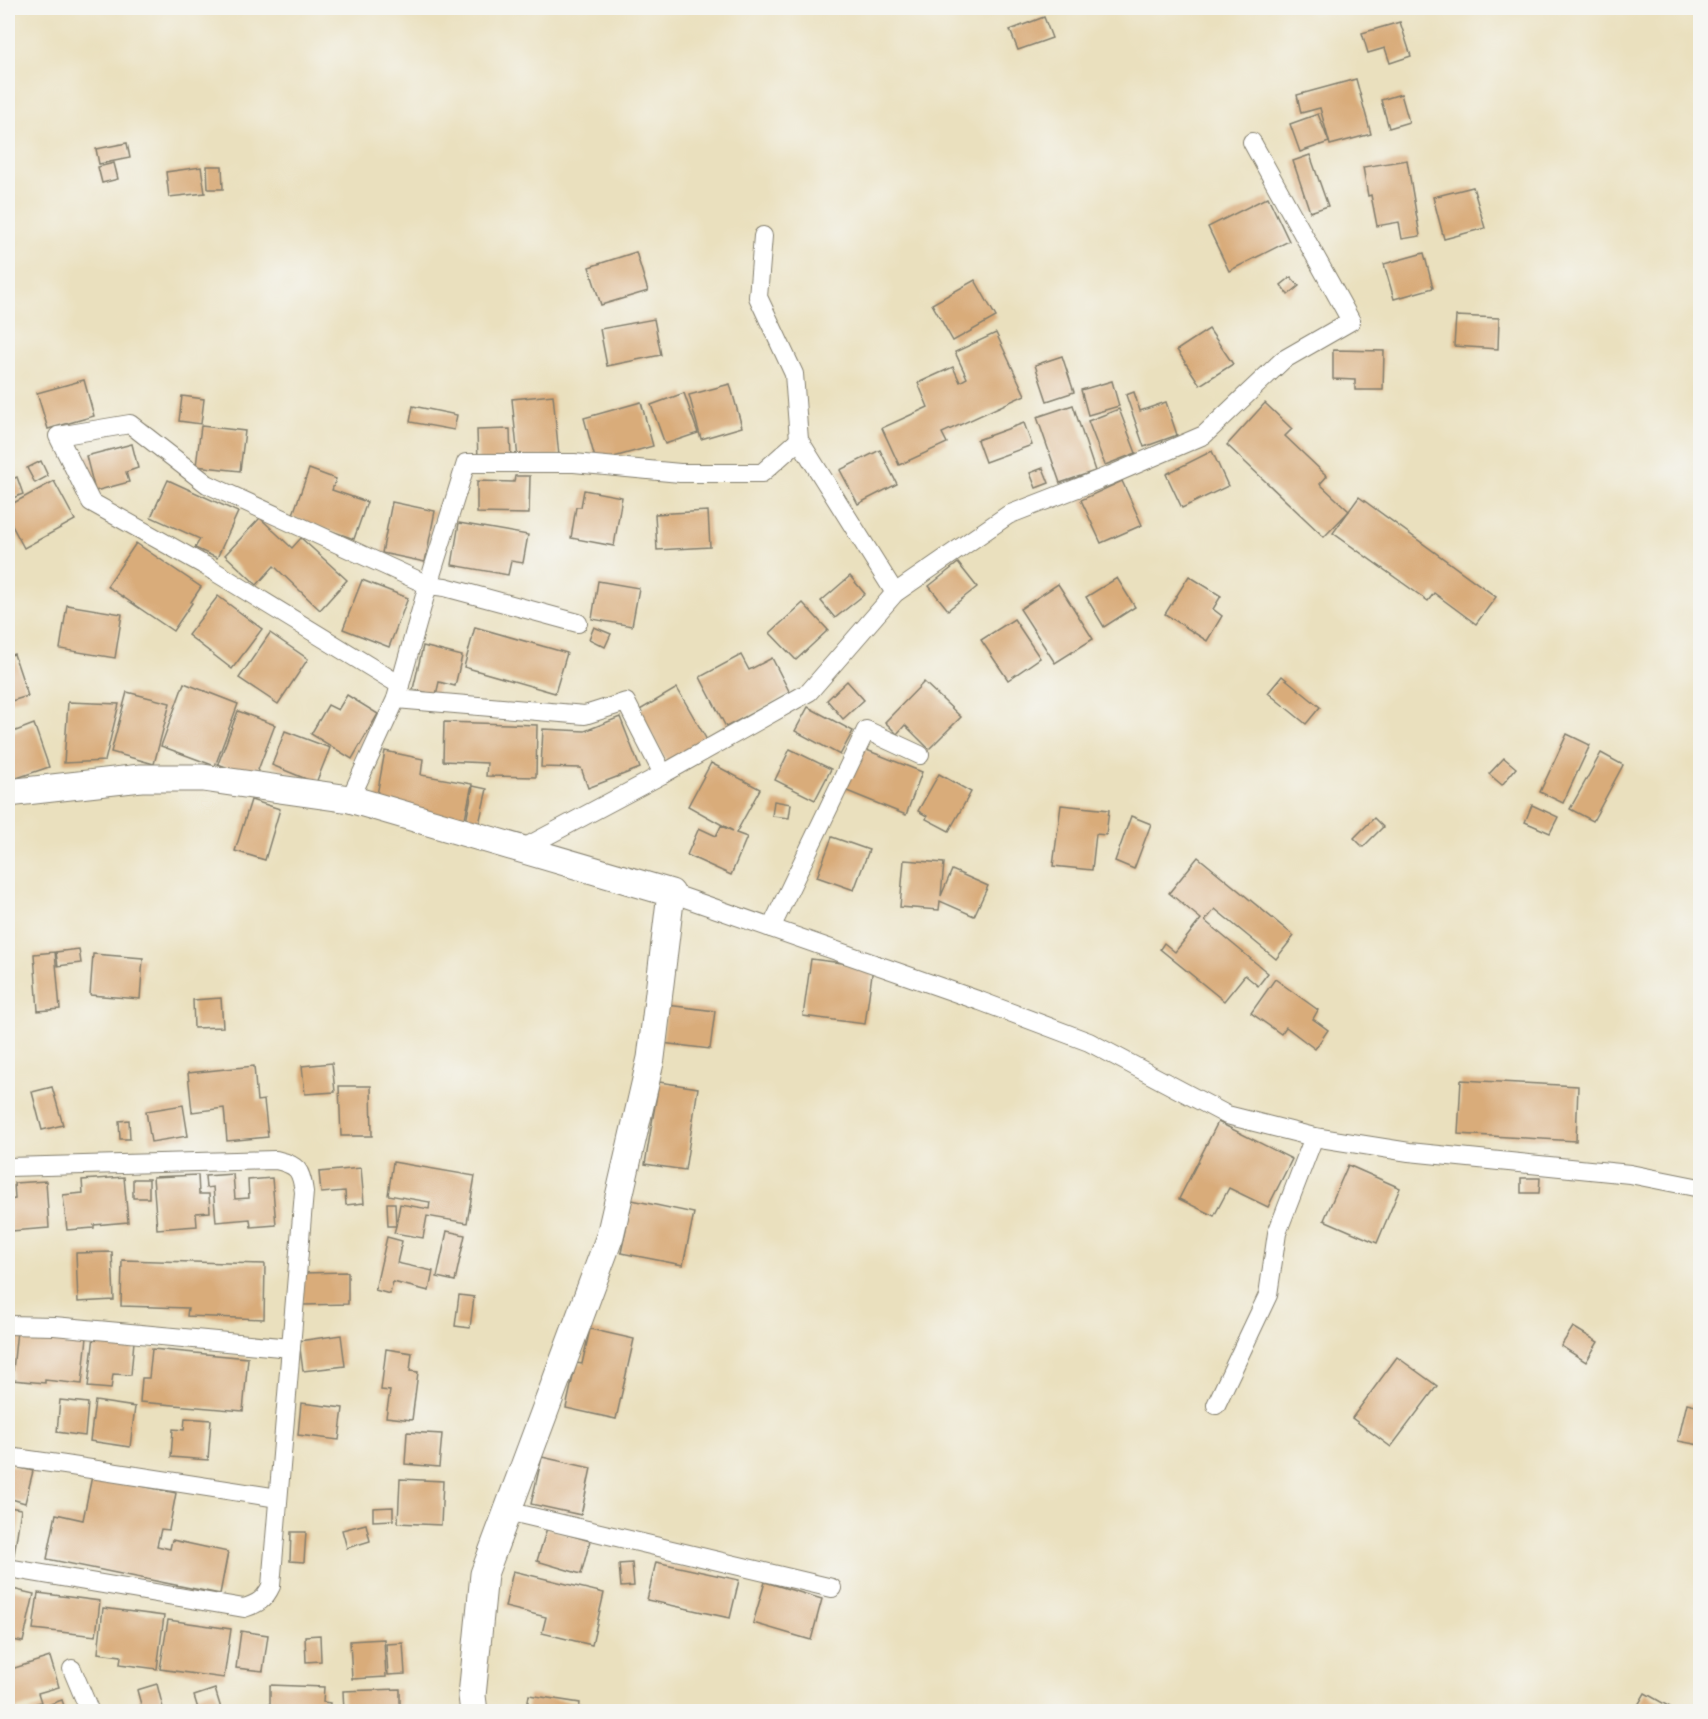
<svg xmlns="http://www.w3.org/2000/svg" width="1708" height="1719" font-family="'Gentium Book Plus',serif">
<rect width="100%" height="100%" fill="#f6f6f2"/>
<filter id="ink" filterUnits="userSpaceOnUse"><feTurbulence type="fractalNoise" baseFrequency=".0167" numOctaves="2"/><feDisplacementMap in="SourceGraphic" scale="12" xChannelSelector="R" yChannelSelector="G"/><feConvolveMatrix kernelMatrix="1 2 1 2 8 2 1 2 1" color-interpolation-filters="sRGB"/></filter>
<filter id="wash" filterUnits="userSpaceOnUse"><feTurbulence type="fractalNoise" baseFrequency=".008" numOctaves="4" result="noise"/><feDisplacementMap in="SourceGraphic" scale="24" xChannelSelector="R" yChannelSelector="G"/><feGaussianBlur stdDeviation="1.35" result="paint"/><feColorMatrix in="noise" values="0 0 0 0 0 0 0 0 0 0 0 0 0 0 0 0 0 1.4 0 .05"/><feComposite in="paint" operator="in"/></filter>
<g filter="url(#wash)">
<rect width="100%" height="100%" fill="#eae0be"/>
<g id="blocks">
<g fill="#d9ac7a">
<path d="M1044,17l8,21 -34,12 -8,-20z"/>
<path d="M1400,22l11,34 -21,7 -5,-15 -17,5 -6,-20z"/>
<path d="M1356,79l15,55 -41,11 -10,-37 -19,5 -4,-18z"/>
<path d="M1401,94l8,28 -20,6 -8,-28z"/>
<path d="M1318,114l11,28 -29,10 -10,-28z"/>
<path d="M127,143l3,15 -31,6 -3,-15z"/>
<path d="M1310,155l18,51 -18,6 -17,-51z"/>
<path d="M1407,160l13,76 -18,3 -3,-17 -22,4 -6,-31 -3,1 -5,-29z"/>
<path d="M114,163l4,16 -16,4 -4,-16z"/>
<path d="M207,166h15l1,23h-15z"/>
<path d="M201,167l4,26 -36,4 -3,-25z"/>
<path d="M1473,187l12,41 -41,11 -11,-42z"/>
<path d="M1268,197l21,44 -60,30 -21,-44z"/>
<path d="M636,252l12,39 -47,14 -12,-38z"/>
<path d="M1424,253l9,35 -39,11 -10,-35z"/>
<path d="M1291,277l8,9 -11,9 -7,-10z"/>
<path d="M975,280l21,37 -43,24 -21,-37z"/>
<path d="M1456,316l43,2 -1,31 -44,-3z"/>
<path d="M654,319l7,36 -54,11 -7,-37z"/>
<path d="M1209,329l24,35 -33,21 -23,-35z"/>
<path d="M996,333l29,62 -83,38 5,10 -48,22 -17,-37 46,-21 -10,-24 35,-16 7,15 7,-4 -12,-26z"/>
<path d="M1333,350l51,1 -1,39h-28v-10l-22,-1z"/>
<path d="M1062,356l12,36 -27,9 -12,-36z"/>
<path d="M84,380l10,36 -46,13 -11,-36z"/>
<path d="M1112,381l7,25 -31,9 -7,-25z"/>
<path d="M730,384l12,43 -41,12 -12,-44z"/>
<path d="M1134,392l6,19 26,-9 11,33 -33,12 -18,-52z"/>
<path d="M684,393l14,40 -33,11 -14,-39z"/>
<path d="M553,395l6,61 -41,3 -6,-60z"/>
<path d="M182,396l22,3 -3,25 -22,-3z"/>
<path d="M641,402l12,44 -57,16 -12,-44z"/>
<path d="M1265,403l27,26 -7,7 42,40 -7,8 29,27 -25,26 -97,-92z"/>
<path d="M1073,405l22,66 -35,12 -23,-66z"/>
<path d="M413,406l44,9 -3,15 -44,-8z"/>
<path d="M1119,409l17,44 -31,12 -17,-44z"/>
<path d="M1024,423l8,22 -47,17 -8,-22z"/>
<path d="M201,426l44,5 -5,40 -44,-5z"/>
<path d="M510,429l1,32h-33l-1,-31z"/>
<path d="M132,444l6,24 -12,4 3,10 -34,9 -9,-35z"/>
<path d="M880,450l17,34 -39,20 -18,-34z"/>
<path d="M1212,451l16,35 -46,22 -16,-34z"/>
<path d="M41,461l7,15 -13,7 -8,-15z"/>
<path d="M1043,468l6,15 -13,5 -6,-15z"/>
<path d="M309,469l27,10 -4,11 35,12 -13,37 -62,-22z"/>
<path d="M515,476h15l-1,38 -52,-1v-32l37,1z"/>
<path d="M17,477l6,17 -15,6v-19z"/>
<path d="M168,480l70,32 -21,46 -22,-10 5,-9 -49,-22z"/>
<path d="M54,481l21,39 -51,28 -16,-30v-12z"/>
<path d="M1122,481l20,44 -41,18 -20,-43z"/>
<path d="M584,490l38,7 -8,49 -43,-8 5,-31h5z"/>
<path d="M1359,497l137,100 -20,27 -42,-31 -6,8 -95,-68z"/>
<path d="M392,502l43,9 -10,51 -43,-9z"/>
<path d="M708,511l2,36 -53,3 -2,-36z"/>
<path d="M260,518l32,30 9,-10 46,42 -27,30 -46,-44 -17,19 -32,-30z"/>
<path d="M459,523l69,12 -5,28 -12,-2 -3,14 -56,-10z"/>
<path d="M136,543l65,44 -10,15 1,1 -19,28 -66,-45z"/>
<path d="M958,563l19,24 -29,23 -19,-24z"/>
<path d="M850,576l15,18 -30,24 -14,-17z"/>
<path d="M1189,576l32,20 -8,13 9,7 -15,25 -42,-27z"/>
<path d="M1117,578l18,29 -31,20 -18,-30z"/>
<path d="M362,580l46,18 -19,49 -46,-18z"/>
<path d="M598,581l41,7 -7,38 -40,-7z"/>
<path d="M1058,584l35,55 -38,24 -35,-54z"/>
<path d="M218,596l44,33 -30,40 -44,-34z"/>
<path d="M803,603l25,27 -32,30 -26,-27z"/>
<path d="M67,605l55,9 -7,44 -55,-9z"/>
<path d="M1014,619l26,39 -32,22 -27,-40z"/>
<path d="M475,627l92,26 -12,40 -91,-26z"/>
<path d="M594,627l17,7 -6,13 -16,-8z"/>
<path d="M270,633l38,26 -30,45 -39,-26z"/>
<path d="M423,646l39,10 -7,30 -16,-4 -3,13 -23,-6z"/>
<path d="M14,654l14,42 -20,6v-46z"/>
<path d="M741,655l8,15 23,-12 18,35 -64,34 -26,-50z"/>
<path d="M1282,676l38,31 -14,17 -38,-31z"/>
<path d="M847,681l17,19 -21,19 -16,-19z"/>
<path d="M924,682l37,35 -32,32 -24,-24 -8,9 -12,-12z"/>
<path d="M184,683l54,21 -23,62 -54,-20z"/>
<path d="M677,688l31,54 -39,23 -31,-54z"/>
<path d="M127,692l43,11 -16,61 -43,-12z"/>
<path d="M347,695l31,19 -26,45 -41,-25 17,-29 10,5z"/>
<path d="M68,702l51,2 -14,57 -41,2z"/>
<path d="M808,707l45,24 -13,24 -45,-24z"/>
<path d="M238,711l37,14 -20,53 -37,-14z"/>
<path d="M620,717l20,51 -52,20 -7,-20 -40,-1 2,-38 42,2z"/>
<path d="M444,722l93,3 -1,52 -50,-1 1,-13 -44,-2z"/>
<path d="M34,724l15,43 -41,14v-47z"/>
<path d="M285,731l45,17 -14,35 -44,-18z"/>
<path d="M1567,734l23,11 -27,58 -23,-11z"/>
<path d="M859,747l63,25 -16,43 -64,-26z"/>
<path d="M790,749l41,20 -16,31 -40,-20z"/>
<path d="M385,751l38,8 -2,16 51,9 -8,39 -89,-17z"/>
<path d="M1601,753l22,12 -30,56 -23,-12z"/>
<path d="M1504,758l12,10 -14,17 -13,-11z"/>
<path d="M711,763l49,26 -24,44 11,4 -16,38 -44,-20 12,-27 17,8 5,-10 12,5 -45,-25z"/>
<path d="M939,774l32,18 -22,39 -23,-12 1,-3 -9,-5z"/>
<path d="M473,786l14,3 -8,35 -13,-2z"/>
<path d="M251,800l29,9 -15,51 -30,-9z"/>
<path d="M774,801l17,3 -2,14 -17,-2z"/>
<path d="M1061,805l48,5 -3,25 -10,-1 -4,36 -39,-4z"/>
<path d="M1532,805l26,12 -8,16 -25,-11z"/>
<path d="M1131,816l20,8 -17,45 -19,-8z"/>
<path d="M1374,818l9,9 -20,20 -9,-9z"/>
<path d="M832,837l37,13 -15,40 -37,-13z"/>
<path d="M1198,857l96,79 -18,23 -61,-50 -10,12 63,52 -10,13 -13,-11 -21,26 -64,-52 4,-6 11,9 26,-33 -32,-26z"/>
<path d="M904,860l40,3 -3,33 11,-26 36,16 -14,30 -34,-15 -1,9 -39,-3z"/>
<path d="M79,949l2,14 -23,3 -2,-14z"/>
<path d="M55,952l5,57 -22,2 -4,-57z"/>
<path d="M93,954l50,4 -3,41 -50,-4z"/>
<path d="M811,959l62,8 -8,57 -62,-8z"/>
<path d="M1275,979l43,31 -5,9 15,11 -13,19 -29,-22 -5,7 -30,-21z"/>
<path d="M221,998l2,29 -29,1 -1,-28z"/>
<path d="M667,1005l48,6 -5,38 -48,-6z"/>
<path d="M332,1063l3,29 -30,2 -3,-28z"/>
<path d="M254,1066l3,35 7,-1 4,37 -41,4 -3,-33 -32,4 -4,-39z"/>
<path d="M1461,1080l117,6 -2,55 -118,-7z"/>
<path d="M659,1082l39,6 -13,82 -40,-6z"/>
<path d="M339,1086h32l1,50h-31z"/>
<path d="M52,1087l11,38 -21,5 -10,-38z"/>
<path d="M183,1105l5,31 -37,6 -5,-31z"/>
<path d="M129,1120l1,19h-10l-1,-18z"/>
<path d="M1218,1122l74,37 -24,48 -39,-19 -15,28 -35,-17z"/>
<path d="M393,1162l82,14 -8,47 -40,-7 -4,22 -29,-5 2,-7h-8l-1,-23h8l1,23 4,-22 29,5 1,-7 -42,-7z"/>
<path d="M1348,1165l52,23 -23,55 -53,-23z"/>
<path d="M361,1168l3,35 -18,2 -1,-14 -24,2 -2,-21z"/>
<path d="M233,1174l2,25 14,-1 -1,-18 24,-2 4,47 -25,2 -1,-8 -34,3 -3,-35 -7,1 -1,-12z"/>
<path d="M198,1175l1,19h10l1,18 -14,1 1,13 -40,3 -4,-52z"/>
<path d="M124,1177l4,45 -34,3v3l-27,2 -4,-35 20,-2 -1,-13z"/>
<path d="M1521,1178h19l-1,15h-18z"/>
<rect x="133" y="1179" width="16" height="19"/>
<path d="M46,1181l3,47 -38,3 -2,-31 6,-1 -1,-16z"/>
<path d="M632,1200l62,13 -11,52 -62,-12z"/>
<path d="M447,1231l18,4 -10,46 -18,-4z"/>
<path d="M387,1237l15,4 -5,22 36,8 -4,20 -36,-9 -3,12 -15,-4z"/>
<path d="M112,1252l2,48 -36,2 -2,-49z"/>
<path d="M122,1260l143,4 -1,55 -77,-3 1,-8 -67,-2z"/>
<path d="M348,1272v32l-45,1v-32z"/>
<path d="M459,1295l15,2 -4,31 -15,-2z"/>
<path d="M1573,1327l25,15 -12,20 -25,-16z"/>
<path d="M590,1329l44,10 -18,80 -50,-11 10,-45 6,1z"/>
<path d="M17,1330l70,7 -5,47 -37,-4v3l-33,-3z"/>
<path d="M341,1335l4,31 -42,5 -4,-30z"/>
<path d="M94,1336l40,5 -3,34 -18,-1 -2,15 -23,-2z"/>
<path d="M152,1349l96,9 -5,53 -103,-9 2,-24h7z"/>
<path d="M386,1349l26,4 -2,18 8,1 -6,48 -26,-3 4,-26 -9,-1z"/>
<path d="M1397,1357l40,29 -46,61 -39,-29z"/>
<path d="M60,1400l28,3 -3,33 -28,-4z"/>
<path d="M95,1401l40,6 -5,40 -40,-6z"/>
<path d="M301,1403l42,5 -4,32 -41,-5z"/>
<path d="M1687,1403l13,3v39l-22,-4z"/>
<path d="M185,1418l26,2 -3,40 -37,-3 2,-28 11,1z"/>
<path d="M407,1432l35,2 -3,33 -34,-3z"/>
<path d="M542,1457l49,11 -10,47 -50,-11z"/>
<path d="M8,1465l25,6 -8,32 -17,-5z"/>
<path d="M92,1476l84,17 -7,37 -8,-1 -4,17 13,3 2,-9 56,12 -8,42 -173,-35 9,-45 27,6z"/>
<path d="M400,1479l43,2 -2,44 -43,-2z"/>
<path d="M8,1507l13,2 -7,46 -6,-1z"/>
<path d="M393,1507v13l-20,1v-13z"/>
<path d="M366,1524l4,17 -23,7 -5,-18z"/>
<path d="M547,1528l43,13 -9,33 -44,-13z"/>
<path d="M291,1532h15l-2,30 -14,-1z"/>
<path d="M656,1562l83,18 -9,38 -83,-18z"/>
<path d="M632,1563l2,23 -13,1 -2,-23z"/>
<path d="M513,1571l91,22 -12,52 -50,-12 4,-16 -41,-10z"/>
<path d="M765,1582l57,17 -11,41 -58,-17z"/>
<path d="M8,1588l26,6 -11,48 -15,-3z"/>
<path d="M38,1593l62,8 -4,35 -63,-7z"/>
<path d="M103,1608l61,8 -7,53 -37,-5 1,-8 -23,-3z"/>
<path d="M168,1620l63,9 -7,49 -64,-9z"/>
<path d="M241,1631l27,4 -5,36 -27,-3z"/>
<path d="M320,1635l1,26 -15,1 -1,-26z"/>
<path d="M384,1639l2,38 -34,2 -2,-38z"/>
<path d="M403,1643l2,31 -17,1 -2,-31z"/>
<path d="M50,1657l9,30 -21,6 3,9 -32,9 -1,-41z"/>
<path d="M157,1684l7,28h-21l-6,-22z"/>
<path d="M270,1685l54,2 -1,15 7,1v9h-60z"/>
<path d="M215,1689l7,23h-23l-5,-16z"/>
<path d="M400,1689v23h-56l-1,-21z"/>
<path d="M1645,1693l25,14 -3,5h-33z"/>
<path d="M529,1695l51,8 -1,9h-53z"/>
<path d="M62,1700l4,12h-36v-1z"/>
</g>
</g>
</g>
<g filter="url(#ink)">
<use href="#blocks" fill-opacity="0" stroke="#837e6d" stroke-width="1.5"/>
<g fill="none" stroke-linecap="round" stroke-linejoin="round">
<g stroke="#837e6d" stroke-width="20">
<g id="street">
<path d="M763,236l-5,61 36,77 5,66 96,153"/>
<path d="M400,685l-196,-120 -113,-63 -33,-66 72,-12 77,60 221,101 17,2 133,36"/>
<path d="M396,699l189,16 41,-13 37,72"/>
<path d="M350,799l46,-100 32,-114 38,-122h108l106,10h82l37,-33"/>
<path d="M522,849l141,-75 146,-82 86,-99 113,-78 103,-40 93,-40 79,-75 68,-39 -99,-179"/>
<path d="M671,893l309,108 109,41 138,73 87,22 95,15 221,22 70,14"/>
<path d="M771,928l95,-198 54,25"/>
<path d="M8,1167l268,-7c22,5 25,10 28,32l-33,394c-6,13 -13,18 -27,22l-236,-40"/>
<path d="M8,1325l46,1 237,22"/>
<path d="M1216,1405l52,-110 9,-62 37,-96"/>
<path d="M8,1457l57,8 213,33"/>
<path d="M507,1511l325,77"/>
<path d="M72,1669l18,43"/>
</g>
</g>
<g stroke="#837e6d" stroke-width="29">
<path id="secondary" d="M8,793l133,-15h62l147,21 321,94 -20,165 -41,178 -126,338 -12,122 2,16"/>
</g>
<use href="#street" stroke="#fff" stroke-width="18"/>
<use href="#secondary" stroke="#fff" stroke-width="27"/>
</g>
</g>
<rect width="1708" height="1719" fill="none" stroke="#f6f6f2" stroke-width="30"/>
</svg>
